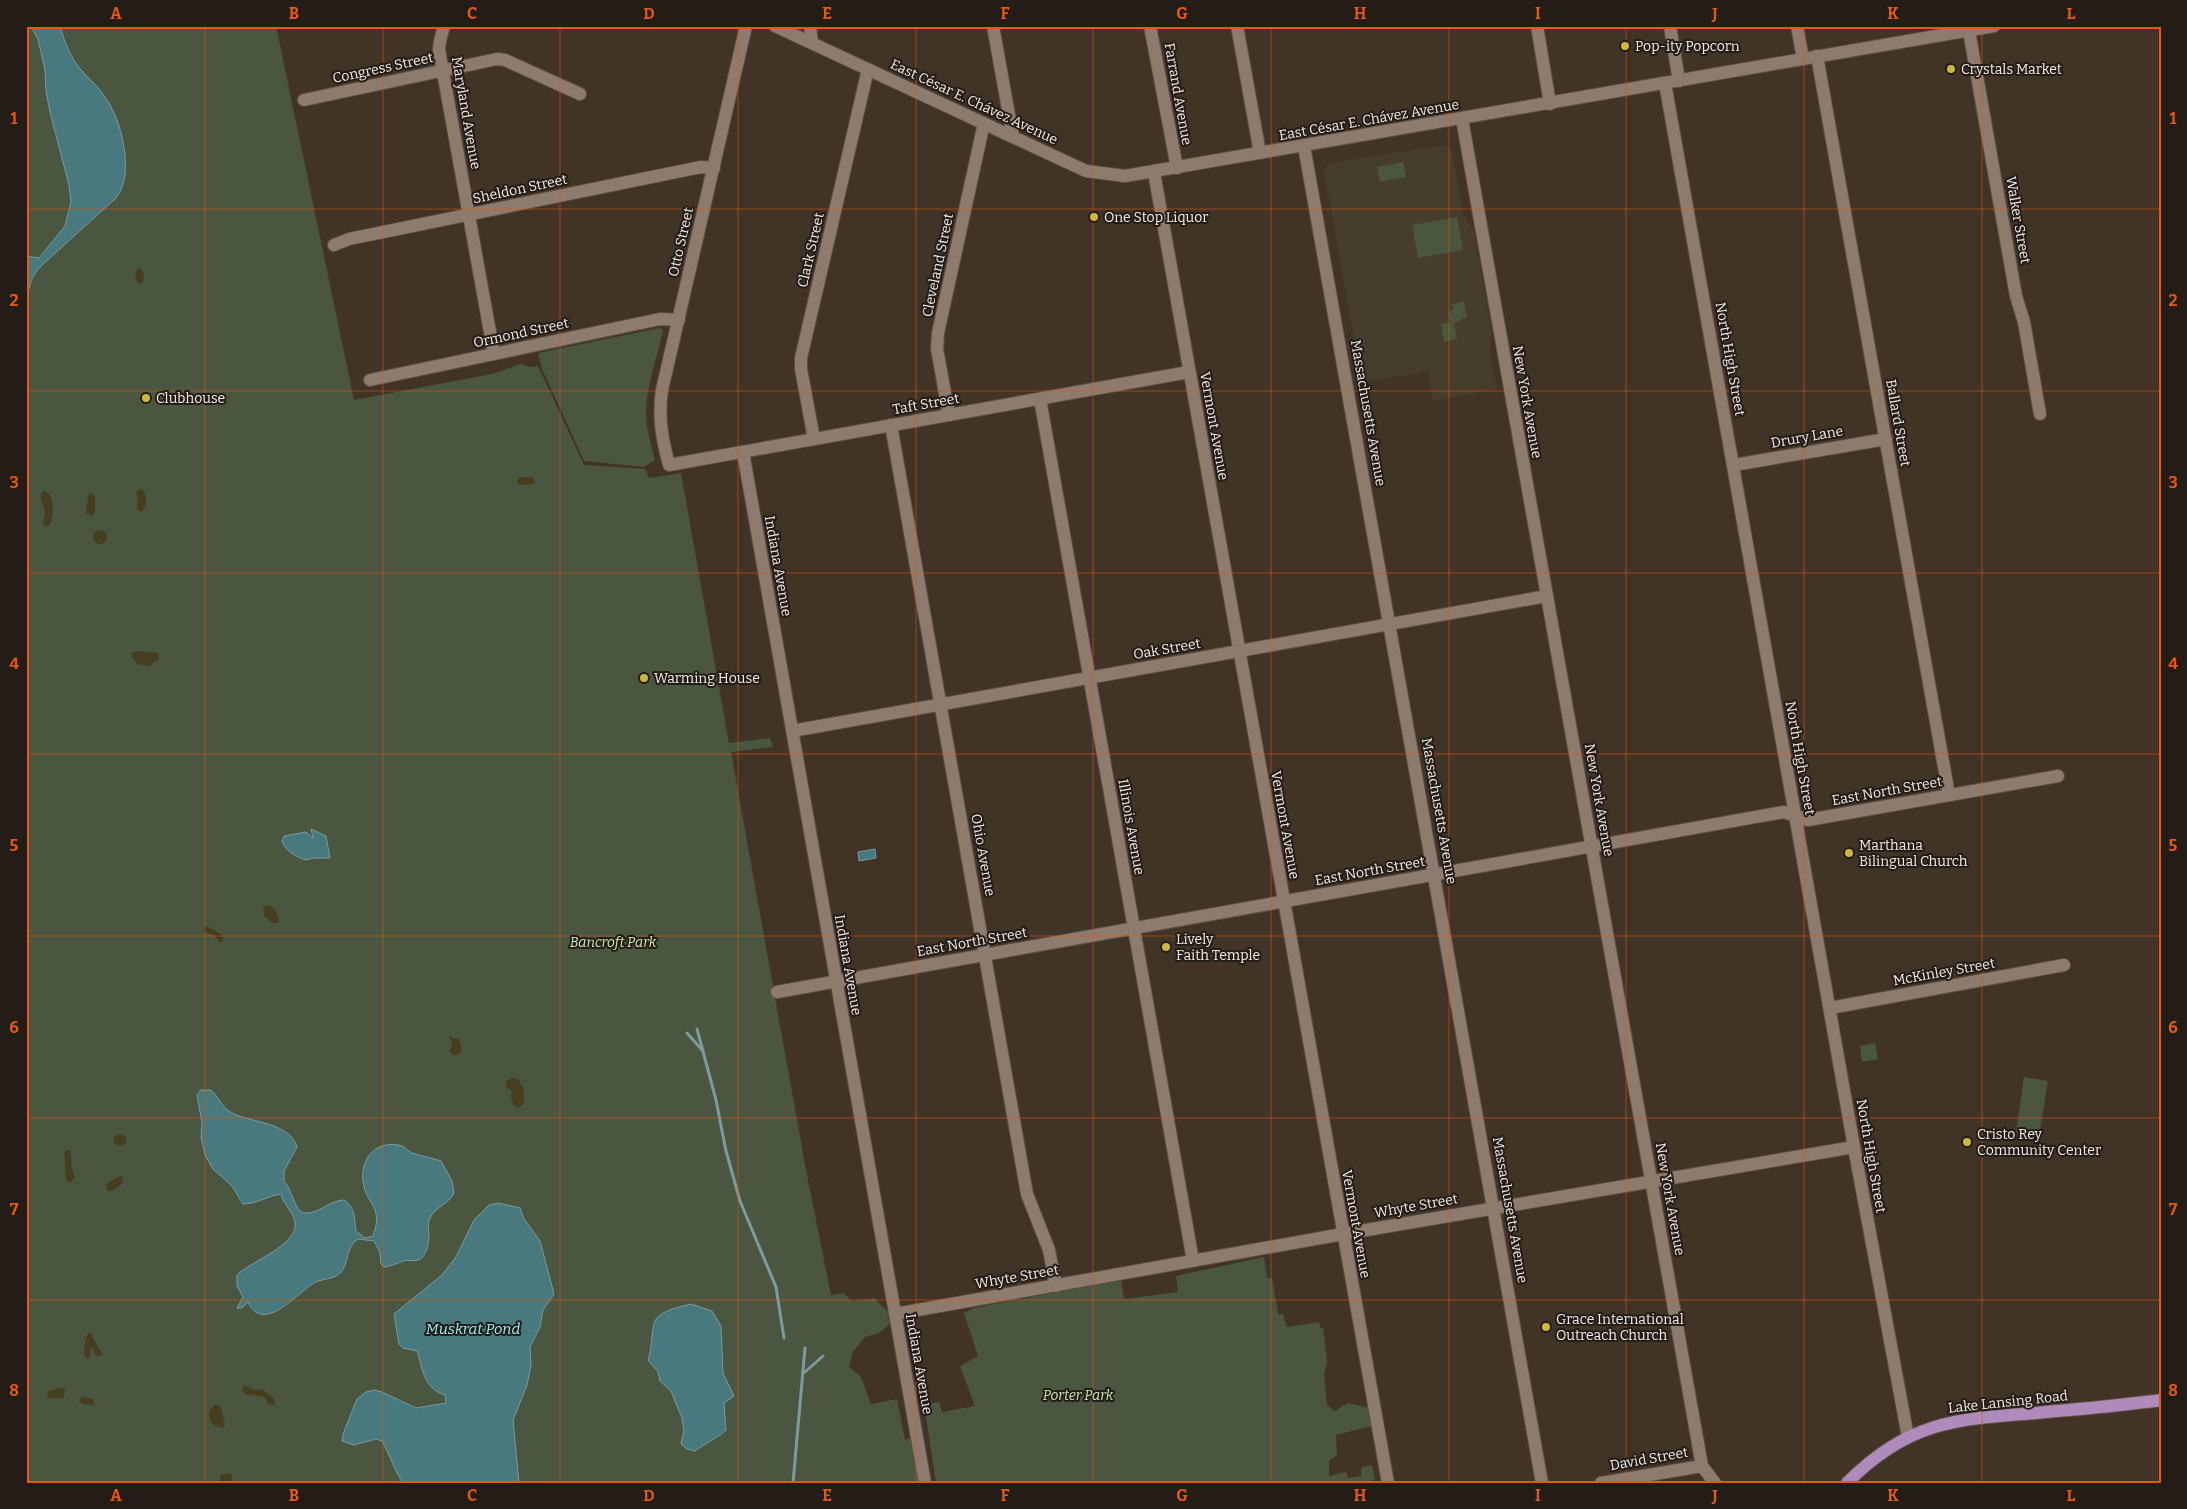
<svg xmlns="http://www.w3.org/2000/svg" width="2187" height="1509" font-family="Bitter,serif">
<rect width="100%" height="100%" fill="#423327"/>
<path fill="#473d2c" d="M1444,145l8,5 10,61 12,21 18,102 -2,17 7,38 -64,12 -5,-29 -66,10 -38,-212 6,-7z"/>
<g fill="#4a5640">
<path d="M26,26h250l78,374 138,-26 29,-10 8,3 9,-1 46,99 61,4 4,9 32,-5 48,270 41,-5 3,9 -42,5 75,418 25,125 12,-2 9,8 22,-3 13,13 3,13 -11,9 -14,4 -12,15 -4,15 12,10 10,27 26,-5 8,41 6,-2 9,45h-894z"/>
<path d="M1403,162l3,15 -26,5 -3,-15z"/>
<path d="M1457,217l6,33 -45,8 -6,-33z"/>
<path d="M1464,301l3,16 -13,6 3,16 -13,3 -3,-18 9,-2 -2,-10 5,-3 -1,-5z"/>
<path d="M660,328l3,3c-6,26 -16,53 -17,80 0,17 5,33 9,49l-11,7 -60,-6 -42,-92 -4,-16z"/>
<path d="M1875,1043l3,16 -16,3 -2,-16z"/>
<path d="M2024,1077l24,4 -9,55 -23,-4z"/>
<path d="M1264,1257l3,21h5l6,36h5l4,13 32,-5 1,6h3l3,23 1,12 -3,11 3,31 8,6 13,-8 21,5 3,18 -36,9 1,20 -8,6v15l17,-4 2,6 13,-2v-9l11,-2 3,15 -16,3h-423l-10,-66 -4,-11 17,-4 3,10 33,-6 -15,-40 18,-10 -14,-43 10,-5 147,-28 3,19 54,-7 -2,-16z"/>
</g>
<g fill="#463e1e">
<path d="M141,268l3,6 -1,8 -4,2c-5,-4 -4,-10 -2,-15z"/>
<path d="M520,477h13l2,7 -16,1 -2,-4z"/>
<path d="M139,489l4,1c4,7 5,17 -2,22l-4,-3 1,-9 -2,-8z"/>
<path d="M43,491l6,2c5,9 6,27 -2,34l-4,-2 2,-13 -5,-16z"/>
<path d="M90,493l5,3v16l-3,4 -6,-3 2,-16z"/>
<circle cx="100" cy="537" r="7"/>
<path d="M140,651l18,2 1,6 -10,7 -12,-2 -6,-9 2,-3z"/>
<path d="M267,905l8,4 4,10 -1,4h-6l-8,-7 -1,-8z"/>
<path d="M207,926l15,9 1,7h-4l-5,-7 -9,-3 -2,-4z"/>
<path d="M450,1036l2,2h6l3,6v8l-3,3h-5l-3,-3 2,-9 -3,-6z"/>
<path d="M513,1078l5,1 5,9 1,15 -5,5 -6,-3 -2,-8 1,-5 -6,-6v-5z"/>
<circle cx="120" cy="1140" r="6"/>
<path d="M66,1150h4c3,8 -1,15 5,27l-4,5 -4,-1c-4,-8 0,-18 -3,-27z"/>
<path d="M120,1176l3,2v5l-11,8h-5l-1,-7z"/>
<path d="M90,1332l13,23 -7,1 -3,-7 -2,-1 -1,10 -3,1 -3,-5 2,-17z"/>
<path d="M244,1385l11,5 7,-1 12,10 1,6 -7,-1 -3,-7 -20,-3 -3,-5z"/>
<path d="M60,1388h4l1,3 -2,7h-15l-1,-4 2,-3z"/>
<path d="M83,1396l11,4v5l-12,-1 -3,-3z"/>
<path d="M214,1405l6,1 5,18 -2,4 -8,-2 -5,-6 -1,-8z"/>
<path d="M221,1474h10l2,9h-14z"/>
</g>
<g fill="#47797e" stroke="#7b9b9d">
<path d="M31,26h29c4,15 11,33 22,45 8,9 17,16 23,26 12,17 17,36 20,57 1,18 1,30 -9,44l-75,68c-20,22 -9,35 -15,61v-71l13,2 26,-32 6,-24 -2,-17 -19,-73 -4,-21 -1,-21 -7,-31z"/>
<path d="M311,829l15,7 4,22h-16l-8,2c-10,-3 -19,-8 -24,-18l2,-6 22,-4 7,6z"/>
<path d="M875,849l1,9 -17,3 -1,-9z"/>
<path d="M201,1090h10c8,7 11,18 21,23 19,10 58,9 65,34l-13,24v10c8,8 11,32 21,32 14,1 25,-13 39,-13 12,8 10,19 12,31l9,7 8,-2c2,-7 5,-14 3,-22 -1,-8 -7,-14 -10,-21 -10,-25 3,-53 33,-48 6,1 7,5 13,8 9,3 20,5 29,8l11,20 2,12c-5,11 -19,14 -24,25 -3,7 -1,12 -1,19 0,7 -3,21 -11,23 -5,2 -10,-1 -15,1 -7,3 -12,5 -19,6l-3,-3 -1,-12 -6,-11 -16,-2c-12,7 -9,24 -17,33 -7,8 -17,6 -25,10 -18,9 -52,54 -68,20l-6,6h-5l6,-11 -6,-11v-11c14,-14 62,-30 58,-53 -2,-11 -12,-18 -14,-28 -13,2 -25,10 -38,10l-11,-18 -19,-17 -8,-14 -4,-18 1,-14 -5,-28z"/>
<path d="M498,1203l22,5 4,11 16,22 14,53 -11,16 -3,17 -10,20 1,18 -4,20 -14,35 6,63h-116c-9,-13 -13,-28 -21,-42l-6,-2 -22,6 -12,-4 1,-7 14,-35 9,-7 9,-2 7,2 34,16 30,-5 -1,-8c-22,-7 -22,-26 -28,-44l-14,-3 -4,-4 -5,-30 48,-39 14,-18 18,-37 15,-15z"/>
<path d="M691,1304l21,7 9,15 2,47 11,23 -10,7 2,27c-5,6 -22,14 -31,21l-8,-2 -6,-5 3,-13 -2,-13 -11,-27 -11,-10 -2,-9 -10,-12c4,-12 3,-24 6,-36 2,-13 26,-17 37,-20z"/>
</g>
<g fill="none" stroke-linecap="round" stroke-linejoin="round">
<g stroke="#7b9b9d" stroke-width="3">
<path d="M697,1029l19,71 10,51 14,50 36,86 8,51"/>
<path d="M687,1033l16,18"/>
<path d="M805,1372l18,-16"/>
<path d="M793,1483l12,-135"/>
</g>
<g stroke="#5e5046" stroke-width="14">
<g id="minor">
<path d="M444,26l-4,15 -1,9 55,304"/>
<path d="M746,26l-84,364c-4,26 0,49 7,75l520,-93"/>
<path d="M775,26l311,145 39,5 869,-150"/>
<path d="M810,26l2,17"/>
<path d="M993,26l20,111"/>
<path d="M1150,26l27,142"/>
<path d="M1237,26l23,127"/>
<path d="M1537,26l13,78"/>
<path d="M1670,26l9,55"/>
<path d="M1797,26l6,33"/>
<path d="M1969,31l47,265 8,26 16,92"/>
<path d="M1817,56l132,739"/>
<path d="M1665,83l189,1064 54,290"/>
<path d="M304,100l193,-41 8,1 75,34"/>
<path d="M1462,119l240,1347 13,17"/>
<path d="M1304,146l238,1337"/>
<path d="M1154,172l234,1311"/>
<path d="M334,245l15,-6 352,-72 13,1"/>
<path d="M370,380l290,-61 19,1"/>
<path d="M1040,399l153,862"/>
<path d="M949,415l-12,-66 1,-16 46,-210"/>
<path d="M891,425l136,769 22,56 7,36"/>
<path d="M814,439l-13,-70v-11l67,-289"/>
<path d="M743,452l182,1031"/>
<path d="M1734,465l152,-26"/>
<path d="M792,731l755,-135"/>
<path d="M777,992l1007,-180 24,8 250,-44"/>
<path d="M1830,1008l234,-43"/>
<path d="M895,1314l448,-80 511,-87"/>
<path d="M1601,1483l101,-17"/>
</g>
</g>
<g stroke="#5e5046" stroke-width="14">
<path id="major" d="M1847,1483c60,-61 108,-64 189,-70 42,-4 83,-7 125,-13"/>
</g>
<use href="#minor" stroke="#8d7b6d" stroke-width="12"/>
<use href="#major" stroke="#ae8bba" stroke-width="12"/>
</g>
<path fill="none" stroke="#e8590c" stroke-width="1" stroke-opacity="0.55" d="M205,26v1457M383,26v1457M560,26v1457M738,26v1457M916,26v1457M1093,26v1457M1271,26v1457M1449,26v1457M1626,26v1457M1804,26v1457M1982,26v1457M26,209h2135M26,391h2135M26,573h2135M26,754h2135M26,936h2135M26,1118h2135M26,1300h2135"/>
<g fill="#cfb837" stroke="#231c17" stroke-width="2">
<circle cx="1625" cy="46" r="5"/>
<circle cx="1951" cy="69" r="5"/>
<circle cx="1094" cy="217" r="5"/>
<circle cx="146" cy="398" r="5"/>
<circle cx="644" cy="678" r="5"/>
<circle cx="1849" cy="853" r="5"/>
<circle cx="1166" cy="947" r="5"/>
<circle cx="1967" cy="1142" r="5"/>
<circle cx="1546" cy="1327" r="5"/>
</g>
<g text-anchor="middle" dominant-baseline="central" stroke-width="4" stroke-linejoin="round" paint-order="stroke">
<g font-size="14" fill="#f5ebe4" stroke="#231c17" text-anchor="start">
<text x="1635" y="46">Pop-ity Popcorn</text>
<text x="1961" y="69">Crystals Market</text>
<text x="1104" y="217">One Stop Liquor</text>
<text x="156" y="398">Clubhouse</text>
<text x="654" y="678">Warming House</text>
<text x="1859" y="845">Marthana<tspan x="1859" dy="16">Bilingual Church</tspan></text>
<text x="1176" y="939">Lively<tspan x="1176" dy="16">Faith Temple</tspan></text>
<text x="1977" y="1134">Cristo Rey<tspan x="1977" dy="16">Community Center</tspan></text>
<text x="1556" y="1319">Grace International<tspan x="1556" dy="16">Outreach Church</tspan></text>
</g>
<g font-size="14" fill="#f5ebe4" stroke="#231c17">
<text transform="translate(383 68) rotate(-12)">Congress Street</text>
<text transform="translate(1178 94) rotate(80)">Farrand Avenue</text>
<text transform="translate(974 102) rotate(25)">East César E. Chávez Avenue</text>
<text transform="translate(466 113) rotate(80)">Maryland Avenue</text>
<text transform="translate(1369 120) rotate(-10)">East César E. Chávez Avenue</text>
<text transform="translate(520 189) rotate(-12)">Sheldon Street</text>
<text transform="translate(2018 220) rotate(80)">Walker Street</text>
<text transform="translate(681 242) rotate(-77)">Otto Street</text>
<text transform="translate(811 250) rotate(-77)">Clark Street</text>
<text transform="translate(938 265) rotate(-78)">Cleveland Street</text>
<text transform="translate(521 333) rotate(-12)">Ormond Street</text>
<text transform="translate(1730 359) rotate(80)">North High Street</text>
<text transform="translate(1527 402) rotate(80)">New York Avenue</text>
<text transform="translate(926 404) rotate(-10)">Taft Street</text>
<text transform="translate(1368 413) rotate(80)">Massachusetts Avenue</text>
<text transform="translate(1898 423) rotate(80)">Ballard Street</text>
<text transform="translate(1214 426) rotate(80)">Vermont Avenue</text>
<text transform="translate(1807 437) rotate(-10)">Drury Lane</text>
<text transform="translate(778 566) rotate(80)">Indiana Avenue</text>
<text transform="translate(1167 649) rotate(-10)">Oak Street</text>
<text transform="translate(1800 758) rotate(80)">North High Street</text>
<text transform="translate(1887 791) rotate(-10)">East North Street</text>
<text transform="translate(1599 800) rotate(80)">New York Avenue</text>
<text transform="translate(1439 811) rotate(80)">Massachusetts Avenue</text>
<text transform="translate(1285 825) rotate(80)">Vermont Avenue</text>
<text transform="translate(1131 827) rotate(80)">Illinois Avenue</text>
<text transform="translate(983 855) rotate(80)">Ohio Avenue</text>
<text transform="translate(1370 871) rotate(-10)">East North Street</text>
<text transform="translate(972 942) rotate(-10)">East North Street</text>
<text transform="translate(848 965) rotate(80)">Indiana Avenue</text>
<text transform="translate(1944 972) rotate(-10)">McKinley Street</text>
<text transform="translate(1871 1156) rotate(80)">North High Street</text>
<text transform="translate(1670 1199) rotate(80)">New York Avenue</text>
<text transform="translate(1416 1206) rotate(-10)">Whyte Street</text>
<text transform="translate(1510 1210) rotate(80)">Massachusetts Avenue</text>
<text transform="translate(1356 1224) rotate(80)">Vermont Avenue</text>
<text transform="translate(1017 1277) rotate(-10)">Whyte Street</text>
<text transform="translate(919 1364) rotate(80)">Indiana Avenue</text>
<text transform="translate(2008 1402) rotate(-6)">Lake Lansing Road</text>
<text transform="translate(1649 1459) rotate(-10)">David Street</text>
</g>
<g font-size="14" font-style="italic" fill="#cceaaf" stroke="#231c17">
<text x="613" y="942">Bancroft Park</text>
<text x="1078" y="1395">Porter Park</text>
</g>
<g font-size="15" font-style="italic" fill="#98eff8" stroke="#231c17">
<text x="473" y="1329">Muskrat Pond</text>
</g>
</g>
<rect width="2187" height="1509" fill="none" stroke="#231c17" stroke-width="55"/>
<rect x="28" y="28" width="2132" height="1454" fill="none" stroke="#e8590c" stroke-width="2"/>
<g font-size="16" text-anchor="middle" font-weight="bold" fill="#e8590c">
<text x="116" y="19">A</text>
<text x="294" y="19">B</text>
<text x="472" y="19">C</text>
<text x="649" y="19">D</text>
<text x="827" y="19">E</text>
<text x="1005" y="19">F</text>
<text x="1182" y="19">G</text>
<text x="1360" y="19">H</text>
<text x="1538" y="19">I</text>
<text x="1715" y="19">J</text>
<text x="1893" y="19">K</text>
<text x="2071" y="19">L</text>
<text x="14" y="124">1</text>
<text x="2173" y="124">1</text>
<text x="14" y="306">2</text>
<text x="2173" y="306">2</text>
<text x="14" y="488">3</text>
<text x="2173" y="488">3</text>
<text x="14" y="669">4</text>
<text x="2173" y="669">4</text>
<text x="14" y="851">5</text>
<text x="2173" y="851">5</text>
<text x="14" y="1033">6</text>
<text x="2173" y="1033">6</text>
<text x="14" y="1215">7</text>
<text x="2173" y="1215">7</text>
<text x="14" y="1396">8</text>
<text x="2173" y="1396">8</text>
<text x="116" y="1501">A</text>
<text x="294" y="1501">B</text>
<text x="472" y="1501">C</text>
<text x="649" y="1501">D</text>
<text x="827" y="1501">E</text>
<text x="1005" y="1501">F</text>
<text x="1182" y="1501">G</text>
<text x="1360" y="1501">H</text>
<text x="1538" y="1501">I</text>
<text x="1715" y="1501">J</text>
<text x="1893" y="1501">K</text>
<text x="2071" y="1501">L</text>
</g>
</svg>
